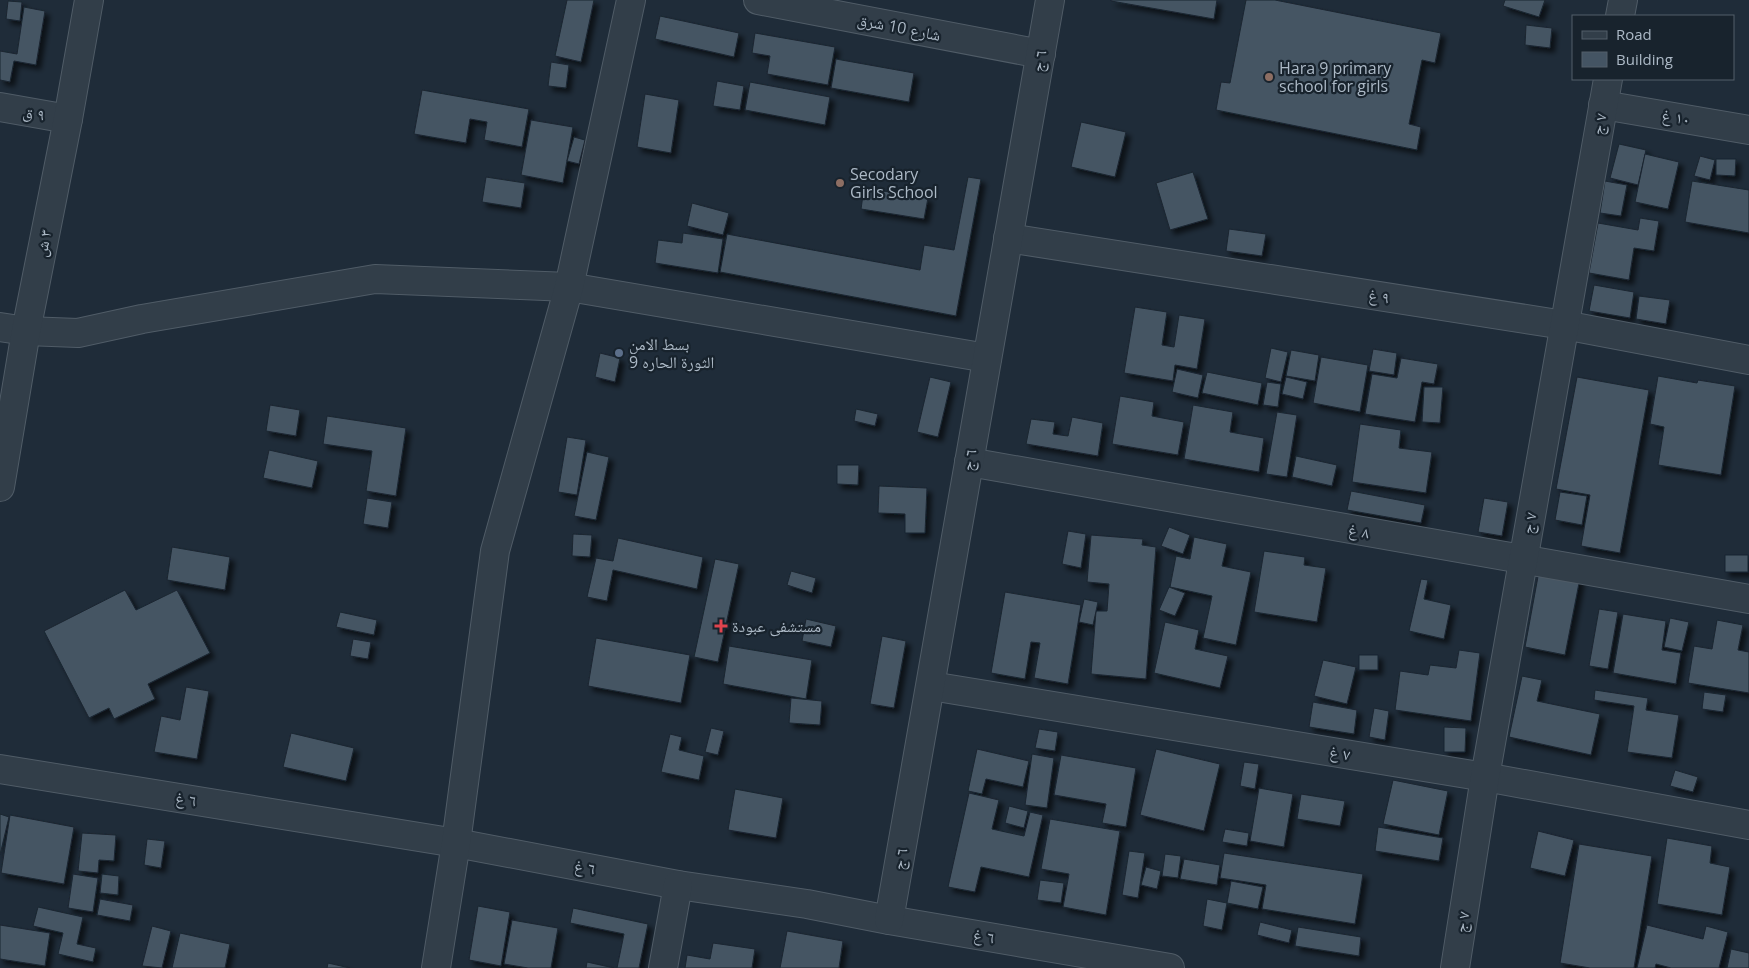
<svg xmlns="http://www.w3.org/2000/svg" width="1749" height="968" font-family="'Open Sans','Noto Naskh Arabic',sans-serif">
<defs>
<filter id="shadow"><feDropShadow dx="4.5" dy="4.5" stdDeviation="2.5" flood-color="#0009"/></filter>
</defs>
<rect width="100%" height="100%" fill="#1f2c39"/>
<g fill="#445463" stroke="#1a2530" filter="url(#shadow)">
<path d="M567,0h27l-13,62 -26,-6z"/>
<path d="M1111,0h106l-3,19 -103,-18z"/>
<path d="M1246,0h29l166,33 -6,30 -13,-3 -13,64 12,3 -4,23 -201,-40 5,-28 9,1z"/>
<path d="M1505,0h40l-6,17 -36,-11z"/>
<path d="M8,1l14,1 -2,19 -14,-2z"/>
<path d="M24,7l21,4 -9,54 -22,-4 -4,21 -10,-2v-29l17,3z"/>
<path d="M660,16l79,17 -5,24 -79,-18z"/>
<path d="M1526,25l26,3 -2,20 -25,-3z"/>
<path d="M755,33l80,14 -7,38 -61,-11 3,-18 -18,-3z"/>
<path d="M836,59l78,14 -5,29 -78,-14z"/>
<path d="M551,62l18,3 -3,23 -18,-2z"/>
<path d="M717,81l27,5 -4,24 -27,-4z"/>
<path d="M750,82l80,15 -5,28 -80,-15z"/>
<path d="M422,90l107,19 -7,38 -38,-7 3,-18 -17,-3 -4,24 -52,-9z"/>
<path d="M645,94l34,6 -8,53 -34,-6z"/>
<path d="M531,120l42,7 -10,56 -42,-8z"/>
<path d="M1081,122l45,10 -11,45 -44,-10z"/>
<path d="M574,137l11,3 -6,24 -12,-3z"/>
<path d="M1619,144l27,6 -8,35 -28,-7z"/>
<path d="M1645,154l34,8 -11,47 -33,-7z"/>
<path d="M1700,156l15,4 -5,20 -16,-4z"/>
<path d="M1716,159h20l-1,17 -19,-1z"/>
<path d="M1193,172l15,47 -38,11 -14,-47z"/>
<path d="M486,177l39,6 -4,25 -39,-6z"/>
<path d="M968,177l13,2 -25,137 -236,-44 7,-38 193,36 4,-25 30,5z"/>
<path d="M1605,181l22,4 -6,31 -21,-3z"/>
<path d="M1692,181l57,9v43l-64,-11z"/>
<path d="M864,188l64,10 -4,21 -63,-10z"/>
<path d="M692,203l37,10 -6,22 -36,-9z"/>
<path d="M1640,218l19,3 -5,30 -20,-3 -5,32 -40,-7 9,-50 40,7z"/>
<path d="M1229,229l37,5 -4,22 -36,-5z"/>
<path d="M683,233l40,6 -5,34 -63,-10 3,-23 24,3z"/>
<path d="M1594,285l40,7 -4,26 -41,-7z"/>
<path d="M1639,296l31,4 -4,24 -30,-5z"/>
<path d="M1135,307l32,5 -5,33 12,2 5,-32 26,4 -8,50 -22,-4 -2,16 -49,-8z"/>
<path d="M1271,348l17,4 -7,30 -16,-4z"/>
<path d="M1373,349l24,4 -3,22 -25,-4z"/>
<path d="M1291,350l28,5 -4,26 -29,-5z"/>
<path d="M600,353l20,5 -5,24 -20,-5z"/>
<path d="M1321,357l47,8 -8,47 -47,-9z"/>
<path d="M1401,358l37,6 -4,20 -12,-2 -7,40 -50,-8 7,-40 25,4z"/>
<path d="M1177,369l26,6 -5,23 -26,-6z"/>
<path d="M1207,372l55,11 -4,22 -56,-12z"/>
<path d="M1658,376l39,7 1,-3 37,6 -14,89 -63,-10 6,-38 -14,-3z"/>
<path d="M930,377l21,5 -13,55 -21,-5z"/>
<path d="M1286,377l21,5 -4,17 -21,-5z"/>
<path d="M1577,377l72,13 -29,163 -39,-7 9,-51 -34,-6z"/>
<path d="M1267,382l14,2 -3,23 -15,-2z"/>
<path d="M1424,387h19l-3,36 -18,-1z"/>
<path d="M1120,396l34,6 -2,14 32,6 -6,33 -66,-11z"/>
<path d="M270,405l30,5 -4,26 -30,-5z"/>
<path d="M1193,405l40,7 -3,20 34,6 -5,34 -75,-13z"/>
<path d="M856,409l22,5 -3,12 -21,-5z"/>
<path d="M1277,412l20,3 -10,62 -21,-3z"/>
<path d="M327,416l79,12 -10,68 -30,-5 6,-40 -49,-7z"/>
<path d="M1072,417l31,6 -5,33 -72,-12 5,-25 24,3 -2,12 15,2z"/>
<path d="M1360,424l41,6 -2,18 33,4 -6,41 -74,-11z"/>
<path d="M567,437l19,3 -9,55 -19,-3z"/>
<path d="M269,450l49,11 -6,27 -49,-10z"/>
<path d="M587,452l22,5 -13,63 -22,-4z"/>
<path d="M1296,456l41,9 -5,21 -40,-9z"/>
<path d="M837,465h22l-1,20 -21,-1z"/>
<path d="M879,486l48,2 -2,45h-20v-19l-27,-1z"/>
<path d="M1351,491l74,14 -4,18 -74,-13z"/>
<path d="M1560,492l27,4 -5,29 -27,-5z"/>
<path d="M367,498l25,4 -4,26 -25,-4z"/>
<path d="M1484,498l24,4 -6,34 -24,-4z"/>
<path d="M1169,527l21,8 -7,19 -22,-8z"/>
<path d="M1068,531l18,3 -5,34 -19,-4z"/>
<path d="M573,534l19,1 -2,22 -18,-1z"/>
<path d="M1091,535l52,4 -1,6 14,2 -10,132 -55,-5 5,-63h11l2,-27 -22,-2z"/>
<path d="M1194,537l33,7 -5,22 29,6 -15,73 -33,-7 9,-42 -42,-9 6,-31 14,3z"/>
<path d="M618,538l85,19 -6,32 -84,-19 -6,31 -20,-4 9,-39 17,3z"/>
<path d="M172,547l58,10 -5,33 -58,-10z"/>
<path d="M1264,551l41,6 -1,8 22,3 -9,54 -63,-10z"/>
<rect x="1725" y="555" width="23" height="17"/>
<path d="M715,559l24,5 -21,98 -24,-5z"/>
<path d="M791,571l25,7 -4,15 -25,-8z"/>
<path d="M1539,571l41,7 -15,77 -40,-8z"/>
<path d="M1421,579l7,1 -4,19 27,6 -7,34 -35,-8z"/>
<path d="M1169,587l16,6 -10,23 -16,-6z"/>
<path d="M125,590l11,20 41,-20 33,63 -62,31 7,15 -41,20 -5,-11 -20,10 -45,-87z"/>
<path d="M1005,592l76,13 -13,79 -34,-6 6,-35 -9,-1 -6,37 -34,-6z"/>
<path d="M1084,599l14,3 -5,23 -14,-3z"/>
<path d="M1599,609l19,3 -10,57 -19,-3z"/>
<path d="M340,612l37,8 -3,15 -38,-8z"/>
<path d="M1623,614l43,7 -4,29 19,3 -5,31 -63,-11z"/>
<path d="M1670,618l19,4 -7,29 -18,-4z"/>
<path d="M806,619l30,7 -5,21 -29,-6z"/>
<path d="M1717,620l26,5 -5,25 11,2v41l-61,-10 6,-37 18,3z"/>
<path d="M1165,622l34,8 -4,19 33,7 -8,32 -66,-15z"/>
<path d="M882,636l24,5 -12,67 -24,-4z"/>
<path d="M596,638l94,17 -9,48 -93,-17z"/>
<path d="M353,639l18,3 -3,17 -18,-3z"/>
<path d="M729,646l83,14 -6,39 -83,-15z"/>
<path d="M1459,650l21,3 -9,68 -76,-11 5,-39 28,4 2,-10 26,3z"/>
<rect x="1359" y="655" width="19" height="15"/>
<path d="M1323,660l33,7 -9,37 -33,-8z"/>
<path d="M1522,676l20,4 -5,21 63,13 -9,41 -82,-18z"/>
<path d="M186,687l23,4 -12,68 -43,-7 7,-36 19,4z"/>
<path d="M1595,690l53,8 -2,12 33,5 -7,43 -45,-6 7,-46 -40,-6z"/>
<path d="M1704,692l22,3 -3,17 -21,-3z"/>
<path d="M791,698l31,3 -2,24 -31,-2z"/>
<path d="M1313,702l44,8 -3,24 -45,-7z"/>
<path d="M1374,708l15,3 -4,29 -16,-3z"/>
<path d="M1444,727l22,1 -1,24h-21z"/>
<path d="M711,728l13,3 -6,24 -13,-3z"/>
<path d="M1039,729l19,3 -3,19 -20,-3z"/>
<path d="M291,733l63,15 -8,33 -63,-14z"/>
<path d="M670,734l12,3 -3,13 25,6 -5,24 -38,-8z"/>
<path d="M977,749l52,12 -6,26 -37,-8 -4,15 -14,-3z"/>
<path d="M1156,749l64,15 -16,67 -64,-16z"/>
<path d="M1032,754l22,4 -7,50 -22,-3z"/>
<path d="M1061,755l75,13 -10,59 -24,-4 4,-19 -52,-9z"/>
<path d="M1244,762l15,2 -4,25 -15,-3z"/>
<path d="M1675,770l23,7 -5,15 -23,-6z"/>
<path d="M1393,780l55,11 -9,44 -56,-11z"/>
<path d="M1259,788l34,6 -9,53 -34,-6z"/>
<path d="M735,789l48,9 -7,40 -48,-8z"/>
<path d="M969,793l30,7 -7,29 32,7 6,-24 13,3 -14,62 -48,-10 -6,25 -27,-5z"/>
<path d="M1301,794l44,7 -5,25 -43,-7z"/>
<path d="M1009,806l19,5 -4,17 -19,-5z"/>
<path d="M0,814l9,3 -9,38z"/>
<path d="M10,815l64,12 -10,57 -63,-11z"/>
<path d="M1050,819l70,12 -14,84 -43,-8 6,-33 -28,-5z"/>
<path d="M1378,827l65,11 -4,23 -64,-10z"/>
<path d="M1225,829l24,4 -2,13 -25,-4z"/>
<path d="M1538,831l36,9 -9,36 -35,-8z"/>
<path d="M82,833l34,2 -2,26 -15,-1 -1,13 -20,-2z"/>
<path d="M1667,838l45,8 -2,17 20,4 -8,48 -65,-11z"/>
<path d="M147,839l18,2 -4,27 -17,-3z"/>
<path d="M1579,844l73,12 -18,112h-44l-30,-5z"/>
<path d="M1129,851l16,2 -7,45 -16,-3z"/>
<path d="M1224,853l139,21 -8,50 -93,-15 4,-24 -46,-7z"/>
<path d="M1165,854l16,2 -3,22 -16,-2z"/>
<path d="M1184,859l36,6 -3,20 -37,-6z"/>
<path d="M1146,867l15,4 -4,18 -16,-4z"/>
<path d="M73,874l25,4 -5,34 -25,-4z"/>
<path d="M102,874l17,2 -1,19 -18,-2z"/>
<path d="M1040,880l24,3 -3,20 -24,-3z"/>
<path d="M1231,881l32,6 -5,22 -31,-6z"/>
<path d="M100,899l33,6 -3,16 -33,-6z"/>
<path d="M1207,899l20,4 -5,27 -19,-4z"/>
<path d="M478,906l32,6 -9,54 -32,-6z"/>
<path d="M38,907l45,10 -6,27 19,4 -3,14 -35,-8 5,-21 -30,-7z"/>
<path d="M573,908l75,16 -9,44h-22l7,-34 -54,-11z"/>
<path d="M512,920l46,8 -7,40h-23l-24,-4z"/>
<path d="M1260,922l32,8 -3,13 -32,-8z"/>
<path d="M0,925l50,8 -5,33 -45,-7z"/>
<path d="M1647,925l56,14 3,-13 22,6 -9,36h-48l-15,-4 -1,4h-18z"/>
<path d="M152,926l19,5 -9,37 -20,-2z"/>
<path d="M1298,927l63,10 -2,19 -64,-10z"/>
<path d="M787,931l56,10 -4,27h-59z"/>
<path d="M180,933l50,11 -5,24h-53z"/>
<path d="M713,943l42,6 -3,19h-67l2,-13 23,4z"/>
<path d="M1731,949l18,4v15h-22z"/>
<path d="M587,962l27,6h-28z"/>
<path d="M328,963l22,5h-23z"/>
</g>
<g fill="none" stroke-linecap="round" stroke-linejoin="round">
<g stroke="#505c67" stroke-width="30">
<g id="minor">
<path d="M758,0l283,54"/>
<path d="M1620,16l3,-16"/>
<path d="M1603,105l146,25"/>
<path d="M0,107l68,12"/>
<path d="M1008,238l556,87 185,35"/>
<path d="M0,327l26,4 52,2 64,-14 233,-40 194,8 418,71"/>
<path d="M969,462l780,137"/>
<path d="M0,487l26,-156 42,-212 21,-119"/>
<path d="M931,686l554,91 264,48"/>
<path d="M0,769l456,74 222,42 129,19 82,16 281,48"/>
<path d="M889,920l161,-920"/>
<path d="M436,968l20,-125 39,-292 74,-264 62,-287"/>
<path d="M663,968l15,-83"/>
<path d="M1455,968l30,-191 123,-698"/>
</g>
</g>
<use href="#minor" stroke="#323e49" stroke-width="28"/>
</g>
<g fill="#8d6e63" stroke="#18232d" stroke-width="2">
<circle cx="1269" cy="77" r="5"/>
<circle cx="840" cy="183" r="5"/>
</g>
<circle fill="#5c6f8a" stroke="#18232d" stroke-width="2" cx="619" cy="353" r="5"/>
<path fill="#e0444e" stroke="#18232d" stroke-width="2" d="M718.5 618.5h5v5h5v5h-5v5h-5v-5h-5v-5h5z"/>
<g text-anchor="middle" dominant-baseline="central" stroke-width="4.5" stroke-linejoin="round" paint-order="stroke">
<g font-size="16" fill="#acb9c6" stroke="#18232d">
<text transform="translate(899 27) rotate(11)">شارع 10 شرق</text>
<text transform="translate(1039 61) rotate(-80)">٦ ج</text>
<text transform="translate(34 113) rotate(10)">٩ ق</text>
<text transform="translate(1676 117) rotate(10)">١٠ غ</text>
<text transform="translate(1599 124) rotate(-80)">٧ ج</text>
<text transform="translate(43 243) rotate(-79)">٣ ش</text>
<text transform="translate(1379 296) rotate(9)">٩ غ</text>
<text transform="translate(969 460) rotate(-80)">٦ ج</text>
<text transform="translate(1529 523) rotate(-80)">٧ ج</text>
<text transform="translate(1359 531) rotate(10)">٨ غ</text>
<text transform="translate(1340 753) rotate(9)">٧ غ</text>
<text transform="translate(186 799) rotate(9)">٦ غ</text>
<text transform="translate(900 859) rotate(-80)">٦ ج</text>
<text transform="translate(585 867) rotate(11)">٦ غ</text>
<text transform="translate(1462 922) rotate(-81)">٧ ج</text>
<text transform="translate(984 936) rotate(10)">٦ غ</text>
</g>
<g font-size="16" fill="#acb9c6" stroke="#18232d" text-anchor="start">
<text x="1279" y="68">Hara 9 primary<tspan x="1279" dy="18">school for girls</tspan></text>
<text x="850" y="174">Secodary<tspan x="850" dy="18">Girls School</tspan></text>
<text x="629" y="344">بسط الامن<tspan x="629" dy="18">الثورة الحاره 9</tspan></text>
<text x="732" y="626">مستشفى عبودة</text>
</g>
</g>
<rect x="1572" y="15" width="162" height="65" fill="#18232d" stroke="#535f6a"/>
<rect x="1582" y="31" width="25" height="8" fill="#323e49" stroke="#535f6a"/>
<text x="1616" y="40" font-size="15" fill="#acb9c6">Road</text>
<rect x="1582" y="52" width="25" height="15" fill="#445463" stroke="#535f6a"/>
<text x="1616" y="65" font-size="15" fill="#acb9c6">Building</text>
</svg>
